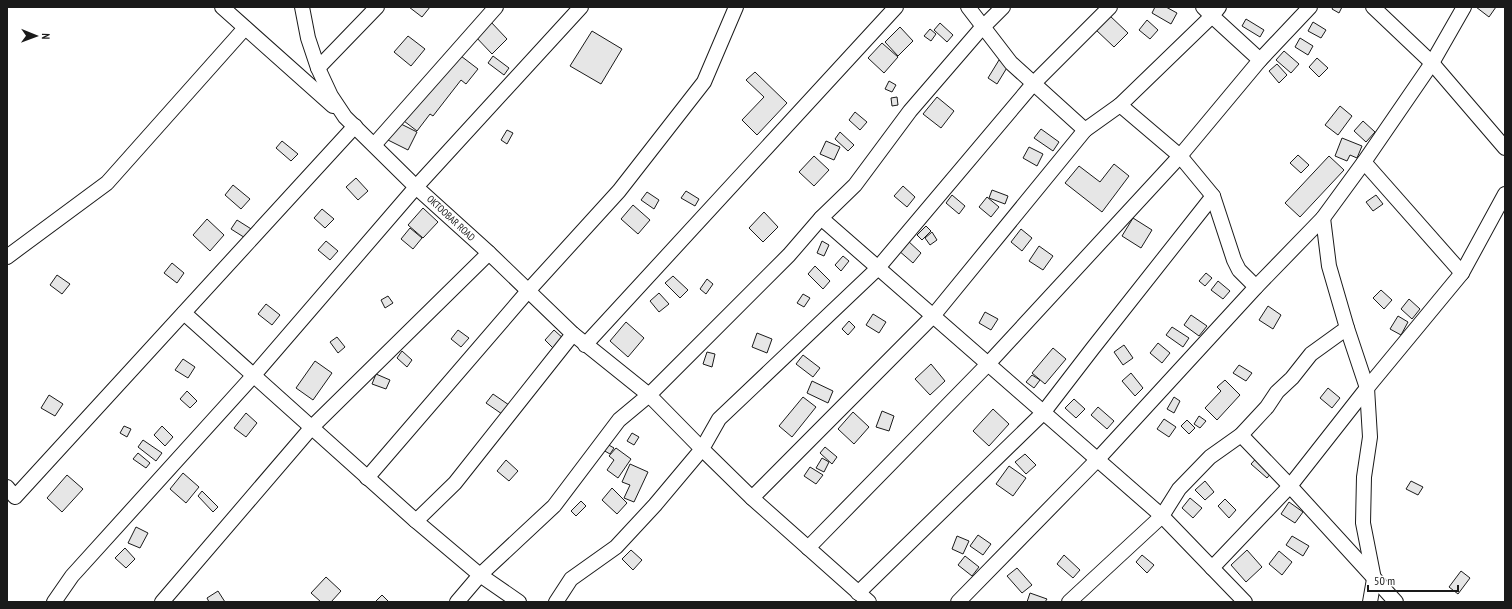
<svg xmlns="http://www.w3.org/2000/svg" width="1512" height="609" font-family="'PT Sans Narrow',sans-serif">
<rect width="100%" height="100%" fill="#fff"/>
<g fill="#e6e6e6" stroke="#1a1a1a">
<path d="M409,7h21l-8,10z"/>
<path d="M1155,7h11l11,6 -6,11 -19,-11z"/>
<path d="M1333,7h9l-3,6 -7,-4z"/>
<path d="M1476,7h20l-7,10z"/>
<path d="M1109,15l19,18 -14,14 -19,-18z"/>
<path d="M1246,19l18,11 -4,7 -18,-11z"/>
<path d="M1147,20l11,10 -8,9 -11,-9z"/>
<path d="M490,21l17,18 -15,15 -18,-19z"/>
<path d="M1313,22l13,8 -5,8 -13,-7z"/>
<path d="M940,23l13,12 -6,7 -13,-12z"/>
<path d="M900,27l13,14 -15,15 -13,-14z"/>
<path d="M930,29l6,5 -5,7 -7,-5z"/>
<path d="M592,31l30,18 -21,35 -31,-18z"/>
<path d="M408,36l17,13 -14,17 -17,-14z"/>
<path d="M1300,38l13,8 -5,9 -13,-8z"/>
<path d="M882,43l16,14 -14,16 -16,-15z"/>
<path d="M1284,51l15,13 -8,9 -15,-13z"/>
<path d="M457,53l21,16 -12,15 -5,-4 -28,36 -3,-2 -13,17 -13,-10z"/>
<path d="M493,56l16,12 -5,7 -16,-12z"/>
<path d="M1317,58l11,10 -9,9 -10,-10z"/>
<path d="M999,60l9,6 -11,18 -9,-6z"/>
<path d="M1277,64l10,11 -8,8 -10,-12z"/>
<path d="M755,72l32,31 -30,32 -15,-15 22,-23 -18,-17z"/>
<path d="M889,81l7,4 -4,7 -7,-3z"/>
<path d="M897,97l1,8 -6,1 -1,-8z"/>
<path d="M937,97l17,14 -13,17 -18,-14z"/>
<path d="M1340,106l12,10 -14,19 -13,-10z"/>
<path d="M855,112l12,10 -7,8 -11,-10z"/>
<path d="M1363,121l12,11 -9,10 -12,-11z"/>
<path d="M397,122l20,10 -9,18 -20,-10z"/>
<path d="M1041,129l18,13 -6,9 -19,-13z"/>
<path d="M507,130l6,3 -6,11 -6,-4z"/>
<path d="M840,132l14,13 -6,6 -13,-12z"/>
<path d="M1342,138l20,8 -5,12 -7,-3 -3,6 -12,-5z"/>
<path d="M282,141l16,13 -7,7 -15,-13z"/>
<path d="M826,141l14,6 -6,13 -14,-6z"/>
<path d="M1029,147l14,7 -6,12 -14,-8z"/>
<path d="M1298,155l11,10 -8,8 -11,-10z"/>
<path d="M814,156l15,14 -15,16 -15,-14z"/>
<path d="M1329,156l15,14 -44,47 -15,-14z"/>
<path d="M1114,164l15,12 -27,36 -37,-29 14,-17 21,16z"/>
<path d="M356,178l12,13 -10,9 -12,-13z"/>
<path d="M233,185l17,14 -9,10 -16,-14z"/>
<path d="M903,186l12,11 -8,10 -13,-11z"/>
<path d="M992,190l16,6 -3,8 -16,-6z"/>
<path d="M686,191l13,8 -4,7 -14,-8z"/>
<path d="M647,192l12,8 -5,9 -13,-9z"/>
<path d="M952,195l13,11 -6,8 -13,-11z"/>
<path d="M1376,195l7,9 -10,7 -7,-9z"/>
<path d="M987,197l12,10 -8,10 -12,-10z"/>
<path d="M633,205l17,15 -12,14 -17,-15z"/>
<path d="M423,208l15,14 -15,16 -15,-13z"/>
<path d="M322,209l12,10 -9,9 -11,-10z"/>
<path d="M764,212l14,15 -15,15 -14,-14z"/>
<path d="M1133,218l19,12 -11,18 -19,-12z"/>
<path d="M207,219l17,16 -14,16 -17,-16z"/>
<path d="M237,220l19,12 -6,9 -19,-12z"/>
<path d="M926,226l5,5 -9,9 -5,-5z"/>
<path d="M410,228l12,10 -9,11 -12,-10z"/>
<path d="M1021,229l11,9 -10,13 -11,-9z"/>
<path d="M932,232l5,8 -7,5 -5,-7z"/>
<path d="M907,240l14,13 -8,10 -15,-13z"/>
<path d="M326,241l12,10 -8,9 -12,-10z"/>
<path d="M822,241l7,4 -5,11 -7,-3z"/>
<path d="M1039,246l14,10 -10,14 -14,-9z"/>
<path d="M843,256l6,5 -8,10 -6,-6z"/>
<path d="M172,263l12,10 -7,10 -13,-10z"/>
<path d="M815,266l15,15 -7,8 -15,-15z"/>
<path d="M1206,273l6,5 -7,8 -6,-5z"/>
<path d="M57,275l13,9 -8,10 -12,-9z"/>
<path d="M673,276l15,14 -8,8 -15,-15z"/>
<path d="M707,279l6,5 -7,10 -6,-5z"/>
<path d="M1218,281l12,10 -7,8 -12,-9z"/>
<path d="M1381,290l11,10 -8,9 -11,-11z"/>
<path d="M659,293l10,11 -10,8 -9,-11z"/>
<path d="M803,294l7,4 -6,9 -7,-4z"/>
<path d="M388,296l5,7 -8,5 -4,-8z"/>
<path d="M1409,299l11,10 -8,10 -11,-10z"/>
<path d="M266,304l14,11 -8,10 -14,-11z"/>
<path d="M1268,306l13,9 -8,14 -14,-9z"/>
<path d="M985,312l13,7 -7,11 -12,-7z"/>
<path d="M873,314l13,8 -7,11 -13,-8z"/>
<path d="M1191,315l16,11 -8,10 -15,-11z"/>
<path d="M1398,316l10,6 -7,13 -11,-6z"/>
<path d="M849,321l6,6 -7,8 -6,-6z"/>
<path d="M626,322l18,16 -16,19 -18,-16z"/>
<path d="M1172,327l17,11 -6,9 -17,-12z"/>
<path d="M458,330l11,8 -8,9 -10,-8z"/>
<path d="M554,330l11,10 -9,11 -11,-11z"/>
<path d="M757,333l15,6 -5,14 -15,-6z"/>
<path d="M337,337l8,10 -7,6 -8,-11z"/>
<path d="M1158,343l12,10 -8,10 -12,-10z"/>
<path d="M1124,345l9,13 -10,7 -9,-13z"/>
<path d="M1053,348l13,11 -21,25 -13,-11z"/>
<path d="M402,351l10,9 -5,7 -10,-9z"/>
<path d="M707,352l8,2 -3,13 -9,-3z"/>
<path d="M803,355l17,13 -7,9 -17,-13z"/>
<path d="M183,359l12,8 -7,11 -13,-8z"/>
<path d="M315,361l17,12 -19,27 -17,-12z"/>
<path d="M931,364l14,17 -15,14 -15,-16z"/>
<path d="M1239,365l13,8 -6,8 -13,-8z"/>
<path d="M1131,373l12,15 -8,8 -13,-15z"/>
<path d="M376,374l14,6 -4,9 -14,-5z"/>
<path d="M1032,375l8,5 -6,8 -8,-6z"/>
<path d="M1225,380l15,15 -23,25 -12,-12 16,-17 -4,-4z"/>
<path d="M812,381l21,10 -5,12 -21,-10z"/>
<path d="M1328,388l12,10 -8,10 -12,-10z"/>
<path d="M187,391l10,10 -7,7 -10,-9z"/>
<path d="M493,394l16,11 -7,9 -16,-11z"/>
<path d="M49,395l14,9 -8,12 -14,-8z"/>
<path d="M803,397l13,10 -24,30 -13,-11z"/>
<path d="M1174,397l6,4 -6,12 -7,-4z"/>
<path d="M1074,399l11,10 -9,9 -11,-10z"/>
<path d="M1098,407l16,14 -7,8 -16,-14z"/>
<path d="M993,409l16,15 -20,22 -16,-15z"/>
<path d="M882,411l12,5 -5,15 -13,-4z"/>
<path d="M853,412l16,15 -15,17 -16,-15z"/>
<path d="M246,413l11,10 -11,14 -12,-9z"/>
<path d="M1199,416l7,5 -6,7 -6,-4z"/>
<path d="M1164,419l12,8 -7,10 -12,-8z"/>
<path d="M1187,420l8,8 -6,6 -8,-8z"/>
<path d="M124,426l7,3 -4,8 -7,-4z"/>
<path d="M162,426l11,11 -8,9 -11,-11z"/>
<path d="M632,433l7,4 -5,8 -7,-4z"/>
<path d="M143,440l19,13 -6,8 -18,-14z"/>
<path d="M607,444l7,4 -4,6 -7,-4z"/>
<path d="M825,447l12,10 -5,7 -12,-11z"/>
<path d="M616,448l15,11 -13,19 -11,-8 7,-10 -5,-4z"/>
<path d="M1262,452l15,14 -10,12 -16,-14z"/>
<path d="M138,453l12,10 -4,5 -13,-9z"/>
<path d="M1025,454l11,11 -10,9 -11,-12z"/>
<path d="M822,458l7,4 -5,10 -8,-4z"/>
<path d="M506,460l12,11 -9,10 -12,-10z"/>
<path d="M630,464l18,8 -14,30 -10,-4 6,-13 -8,-3z"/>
<path d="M1009,466l17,12 -13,18 -17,-12z"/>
<path d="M810,467l13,8 -7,9 -12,-8z"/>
<path d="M183,473l16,14 -13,16 -16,-14z"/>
<path d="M67,475l16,14 -21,23 -15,-14z"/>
<path d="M1205,481l9,11 -9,8 -10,-10z"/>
<path d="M1411,481l12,6 -5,8 -12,-6z"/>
<path d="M612,488l15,15 -10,11 -15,-14z"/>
<path d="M202,491l16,16 -5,5 -15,-16z"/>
<path d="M1190,498l12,10 -9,10 -11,-10z"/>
<path d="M1225,499l11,11 -7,8 -11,-12z"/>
<path d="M581,501l5,5 -10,10 -5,-5z"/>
<path d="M1289,502l14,10 -8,11 -14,-9z"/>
<path d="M136,527l12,6 -8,15 -12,-5z"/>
<path d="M978,535l13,9 -8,11 -13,-9z"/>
<path d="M957,536l12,5 -6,13 -11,-5z"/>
<path d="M1292,536l17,10 -6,10 -17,-11z"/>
<path d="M125,548l10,11 -9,9 -11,-10z"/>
<path d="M631,550l11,10 -9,10 -11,-11z"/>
<path d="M1247,550l15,17 -16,15 -15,-17z"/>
<path d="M1279,551l13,11 -10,13 -13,-11z"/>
<path d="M1064,555l16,15 -7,8 -16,-14z"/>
<path d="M1142,555l12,10 -7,8 -11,-11z"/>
<path d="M965,556l14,11 -7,9 -14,-11z"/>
<path d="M1017,568l15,17 -10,8 -15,-17z"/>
<path d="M1461,571l9,7 -12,16 -9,-7z"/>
<path d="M326,577l15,14 -10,11h-10l-10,-9z"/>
<path d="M218,591l7,11h-16l-2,-4z"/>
<path d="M1030,593l17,6 -2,3h-18z"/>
<path d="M382,595l7,7h-14z"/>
</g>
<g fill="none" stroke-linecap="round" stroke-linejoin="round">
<g stroke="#1a1a1a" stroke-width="16">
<g id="minor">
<path d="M222,7l111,99"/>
<path d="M302,7l6,31 10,30 13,28 14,21 71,70 73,66 84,81 76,61 -30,25 -65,86 -74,69 -23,27"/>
<path d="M968,7l43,56 74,67 35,-25"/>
<path d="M1219,7l-7,9 48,44"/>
<path d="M1373,7l59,56 73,85"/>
<path d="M318,68l59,-61"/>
<path d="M374,145l122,-138"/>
<path d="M1364,162l98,111"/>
<path d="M821,218l341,298 83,86"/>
<path d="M1323,218l41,-56 68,-99 32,-56"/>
<path d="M7,257l100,-74 138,-155"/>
<path d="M184,313l232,208 64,54 39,27"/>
<path d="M1347,328l20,60 3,49 -6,40 -1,46 11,56 -4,23"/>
<path d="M585,345l311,-338"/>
<path d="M1241,435l49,51 106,116"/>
<path d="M367,478l161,-187 91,-100 85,-109 32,-75"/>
<path d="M7,487l8,10 340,-371"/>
<path d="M752,498l181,-182 152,-186"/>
<path d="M416,521l39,-38 118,-149"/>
<path d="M808,548l180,-184 192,-208 80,-96 50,-53"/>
<path d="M1212,568l78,-82 77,-98 95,-115 43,-79"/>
<path d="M858,593l185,-180 50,-65 120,-152"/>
<path d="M54,602l18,-26 182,-201 162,-188 165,-180"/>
<path d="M162,602l150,-175 177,-174"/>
<path d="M556,602l15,-23 45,-32 39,-42 47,-56 -53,-54 140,-140 32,-37 34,-33 55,-74 69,-80 24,-24"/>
<path d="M869,602l-117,-104 -50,-49 17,-30 158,-150 156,-185 77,-77"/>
<path d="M958,602l139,-142 159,-173"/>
<path d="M1069,602l93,-86 17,-27 31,-32 31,-22 26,-28 10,-15 15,-14 19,-24 36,-26 -18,-62 -6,-48 -67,69 -17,-17 -5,-10 -21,-64 -33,-40 -60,-51 92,-89 -9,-9"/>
</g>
</g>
<use href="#minor" stroke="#fff" stroke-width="14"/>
</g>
<g text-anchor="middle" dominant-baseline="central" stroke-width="3" stroke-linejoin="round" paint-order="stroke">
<g font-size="10" fill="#1a1a1a" stroke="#fff">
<text transform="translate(451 218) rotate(43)">OKTOOBAR ROAD</text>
</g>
</g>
<rect width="1512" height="609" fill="none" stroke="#1a1a1a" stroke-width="16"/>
<g transform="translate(36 36) rotate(91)" stroke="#ffffff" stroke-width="3" paint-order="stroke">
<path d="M0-3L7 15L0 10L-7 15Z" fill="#1a1a1a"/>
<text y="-6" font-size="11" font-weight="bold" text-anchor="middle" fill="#1a1a1a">N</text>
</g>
<path d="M1368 585v6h90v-6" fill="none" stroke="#1a1a1a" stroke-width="2"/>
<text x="1374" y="585" font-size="12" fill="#1a1a1a" stroke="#ffffff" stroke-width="3" paint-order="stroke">50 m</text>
</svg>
